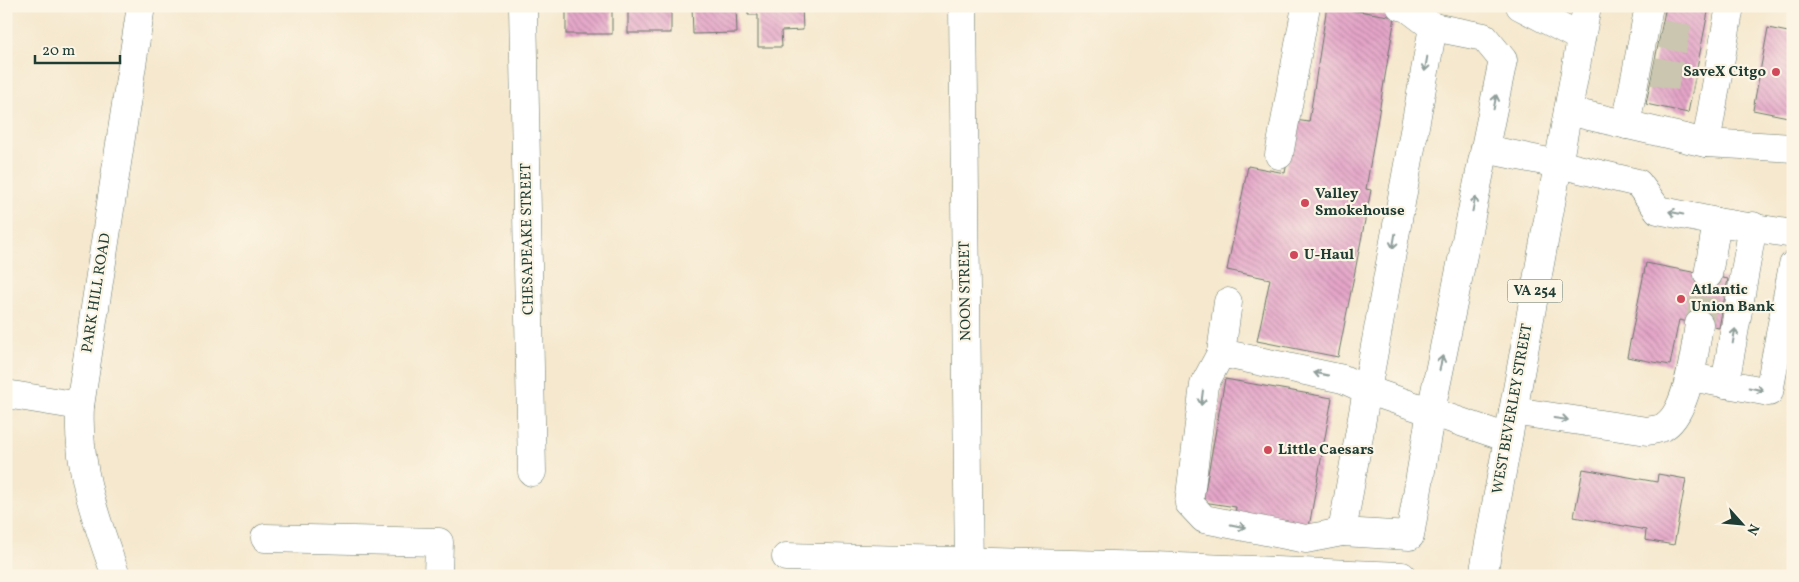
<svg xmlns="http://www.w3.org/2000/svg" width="1799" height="582" font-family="Vollkorn,serif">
<defs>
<pattern id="building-back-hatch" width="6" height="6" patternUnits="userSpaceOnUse" patternTransform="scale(1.25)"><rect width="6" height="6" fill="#e4a4c8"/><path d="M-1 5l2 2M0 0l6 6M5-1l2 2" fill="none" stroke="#b887a3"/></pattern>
</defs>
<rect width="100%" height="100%" fill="#fcf5e5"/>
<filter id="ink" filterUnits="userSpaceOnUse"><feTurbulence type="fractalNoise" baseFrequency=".02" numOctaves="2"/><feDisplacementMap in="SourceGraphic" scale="10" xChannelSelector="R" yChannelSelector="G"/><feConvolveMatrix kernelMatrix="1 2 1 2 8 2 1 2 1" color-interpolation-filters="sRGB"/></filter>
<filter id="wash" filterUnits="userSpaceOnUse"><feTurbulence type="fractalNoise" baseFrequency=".0096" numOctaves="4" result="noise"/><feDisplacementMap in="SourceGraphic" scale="20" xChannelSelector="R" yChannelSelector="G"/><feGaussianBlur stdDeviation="1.12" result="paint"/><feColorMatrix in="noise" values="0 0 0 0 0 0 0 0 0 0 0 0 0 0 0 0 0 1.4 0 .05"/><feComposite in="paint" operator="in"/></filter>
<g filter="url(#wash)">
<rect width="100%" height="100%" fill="#f5e8ce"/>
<g id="blocks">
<g fill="url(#building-back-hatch)">
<rect x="566" y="6" width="46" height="28"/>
<rect x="628" y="6" width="43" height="27"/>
<path d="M692,6h44l1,27 -44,1z"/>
<path d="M748,6h54l1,24 -22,1 1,16h-24v-32h-10z"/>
<path d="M1327,6l68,11 -29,172 5,1 -33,167 -81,-16 13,-62 -43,-9 21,-104 37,7 10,-53 14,2z"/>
<path d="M1666,6l43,1 -21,106 -42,-9z"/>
<path d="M1768,28l25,5v85l-40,-8z"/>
<path d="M1646,263l82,16 -9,49 -40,-8 -9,45 -43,-8z"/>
<path d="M1225,379l107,19 -23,129 -74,-13 1,-7 -33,-5z"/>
<path d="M1583,469l74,13 1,-8 28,5 -12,66 -29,-5 1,-10 -72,-13z"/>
</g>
</g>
</g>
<g filter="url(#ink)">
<use href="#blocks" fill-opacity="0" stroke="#6a796a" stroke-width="1"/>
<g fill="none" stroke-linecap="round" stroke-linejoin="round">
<g stroke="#cac6af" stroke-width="28" stroke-dasharray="28 14" stroke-linecap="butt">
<path d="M1661,34l41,8"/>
<path d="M1653,71l42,8"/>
<path d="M1699,324l9,-49"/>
</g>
<g stroke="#6a796a" stroke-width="29">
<g id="minor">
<path d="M523,6l9,466"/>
<path d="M963,6l6,570"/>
<path d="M1400,6l8,2 25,19"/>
<path d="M1520,6l61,32"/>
<path d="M1730,6l-24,137 87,5"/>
<path d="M1568,111l138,32"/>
<path d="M1626,125l23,-119"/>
<path d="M1485,149l73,15 80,19 20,27 59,12 76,12"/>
<path d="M1279,155l27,-149"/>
<path d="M1708,275l9,-53"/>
<path d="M1228,302l-7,51 -17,32 -15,118 15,16 102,20 36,-7"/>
<path d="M1221,353l122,26 24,11 66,-363 51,10 19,23 -72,351 -21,125 -68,-4 25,-142 141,48"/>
<path d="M1691,377l78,15 24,-127"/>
<path d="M1725,384l28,-158"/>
<path d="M6,394l74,12"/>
<path d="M1513,411l134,20c5,-1 14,-2 18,-5 23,-15 30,-76 34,-102"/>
<path d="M265,538l174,4 -1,34"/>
<path d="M786,557l368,9 248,10"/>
<path d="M116,576c-21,-59 -39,-107 -36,-170l61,-400"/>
</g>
</g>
<g stroke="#6a796a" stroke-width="29">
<path id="major" d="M1483,576l104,-570"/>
</g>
<use href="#minor" stroke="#fff" stroke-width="28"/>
<use href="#major" stroke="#fff" stroke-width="28"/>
</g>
<defs><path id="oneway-shaft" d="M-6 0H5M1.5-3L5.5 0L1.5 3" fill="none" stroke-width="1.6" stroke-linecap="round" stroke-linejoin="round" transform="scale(1.25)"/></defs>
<g stroke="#8f9e9a">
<use href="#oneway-shaft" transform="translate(1426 64) rotate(100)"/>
<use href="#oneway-shaft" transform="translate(1495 102) rotate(-79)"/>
<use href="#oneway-shaft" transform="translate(1474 204) rotate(-78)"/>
<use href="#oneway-shaft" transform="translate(1676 213) rotate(-169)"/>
<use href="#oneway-shaft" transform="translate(1394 241) rotate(100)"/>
<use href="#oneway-shaft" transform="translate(1734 336) rotate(-80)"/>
<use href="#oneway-shaft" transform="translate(1441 363) rotate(-78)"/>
<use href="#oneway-shaft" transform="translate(1321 374) rotate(-168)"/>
<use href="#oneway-shaft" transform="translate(1756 389) rotate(11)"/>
<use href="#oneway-shaft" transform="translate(1202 398) rotate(97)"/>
<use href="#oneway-shaft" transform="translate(1561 419) rotate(8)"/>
<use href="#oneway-shaft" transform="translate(1238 526) rotate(12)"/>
</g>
</g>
<g fill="#d1495b" stroke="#fcf5e5" stroke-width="2">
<circle cx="1776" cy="72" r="5"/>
<circle cx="1305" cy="203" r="5"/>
<circle cx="1294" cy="255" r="5"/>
<circle cx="1681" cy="299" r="5"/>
<circle cx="1268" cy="450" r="5"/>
</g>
<g text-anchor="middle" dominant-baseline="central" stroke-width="4.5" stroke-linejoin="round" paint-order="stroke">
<rect fill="#fcf5e5" stroke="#617469" stroke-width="1" x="1507.5" y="279.5" width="55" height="23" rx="4"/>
<g font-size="14" font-weight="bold" fill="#1f3d34">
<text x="1535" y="291">VA 254</text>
</g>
<g font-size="15" font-weight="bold" fill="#1f3d34" stroke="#fcf5e5" text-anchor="start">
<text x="1766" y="72" text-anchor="end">SaveX Citgo</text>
<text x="1315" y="194">Valley<tspan x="1315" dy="17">Smokehouse</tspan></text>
<text x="1304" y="255">U-Haul</text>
<text x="1691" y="290">Atlantic<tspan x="1691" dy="17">Union Bank</tspan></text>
<text x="1278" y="450">Little Caesars</text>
</g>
<g font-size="15" fill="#1f3d34" stroke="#fcf5e5">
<text transform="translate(528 239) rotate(-91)">CHESAPEAKE STREET</text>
<text transform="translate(966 291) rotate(-91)">NOON STREET</text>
<text transform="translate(97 293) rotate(-81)">PARK HILL ROAD</text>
<text transform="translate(1513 409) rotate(-80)">WEST BEVERLEY STREET</text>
</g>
</g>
<rect width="1799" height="582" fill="none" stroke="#fcf5e5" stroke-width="25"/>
<g transform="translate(1742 524) rotate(117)" stroke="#fcf5e5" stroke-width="4" paint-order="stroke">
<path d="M0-4L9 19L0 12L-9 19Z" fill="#1f3d34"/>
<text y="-8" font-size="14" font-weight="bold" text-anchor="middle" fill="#1f3d34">N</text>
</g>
<path d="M35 55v8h85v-8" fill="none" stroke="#1f3d34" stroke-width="2.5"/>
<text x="42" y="55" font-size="15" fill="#1f3d34" stroke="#fcf5e5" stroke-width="4" paint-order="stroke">20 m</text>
</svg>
